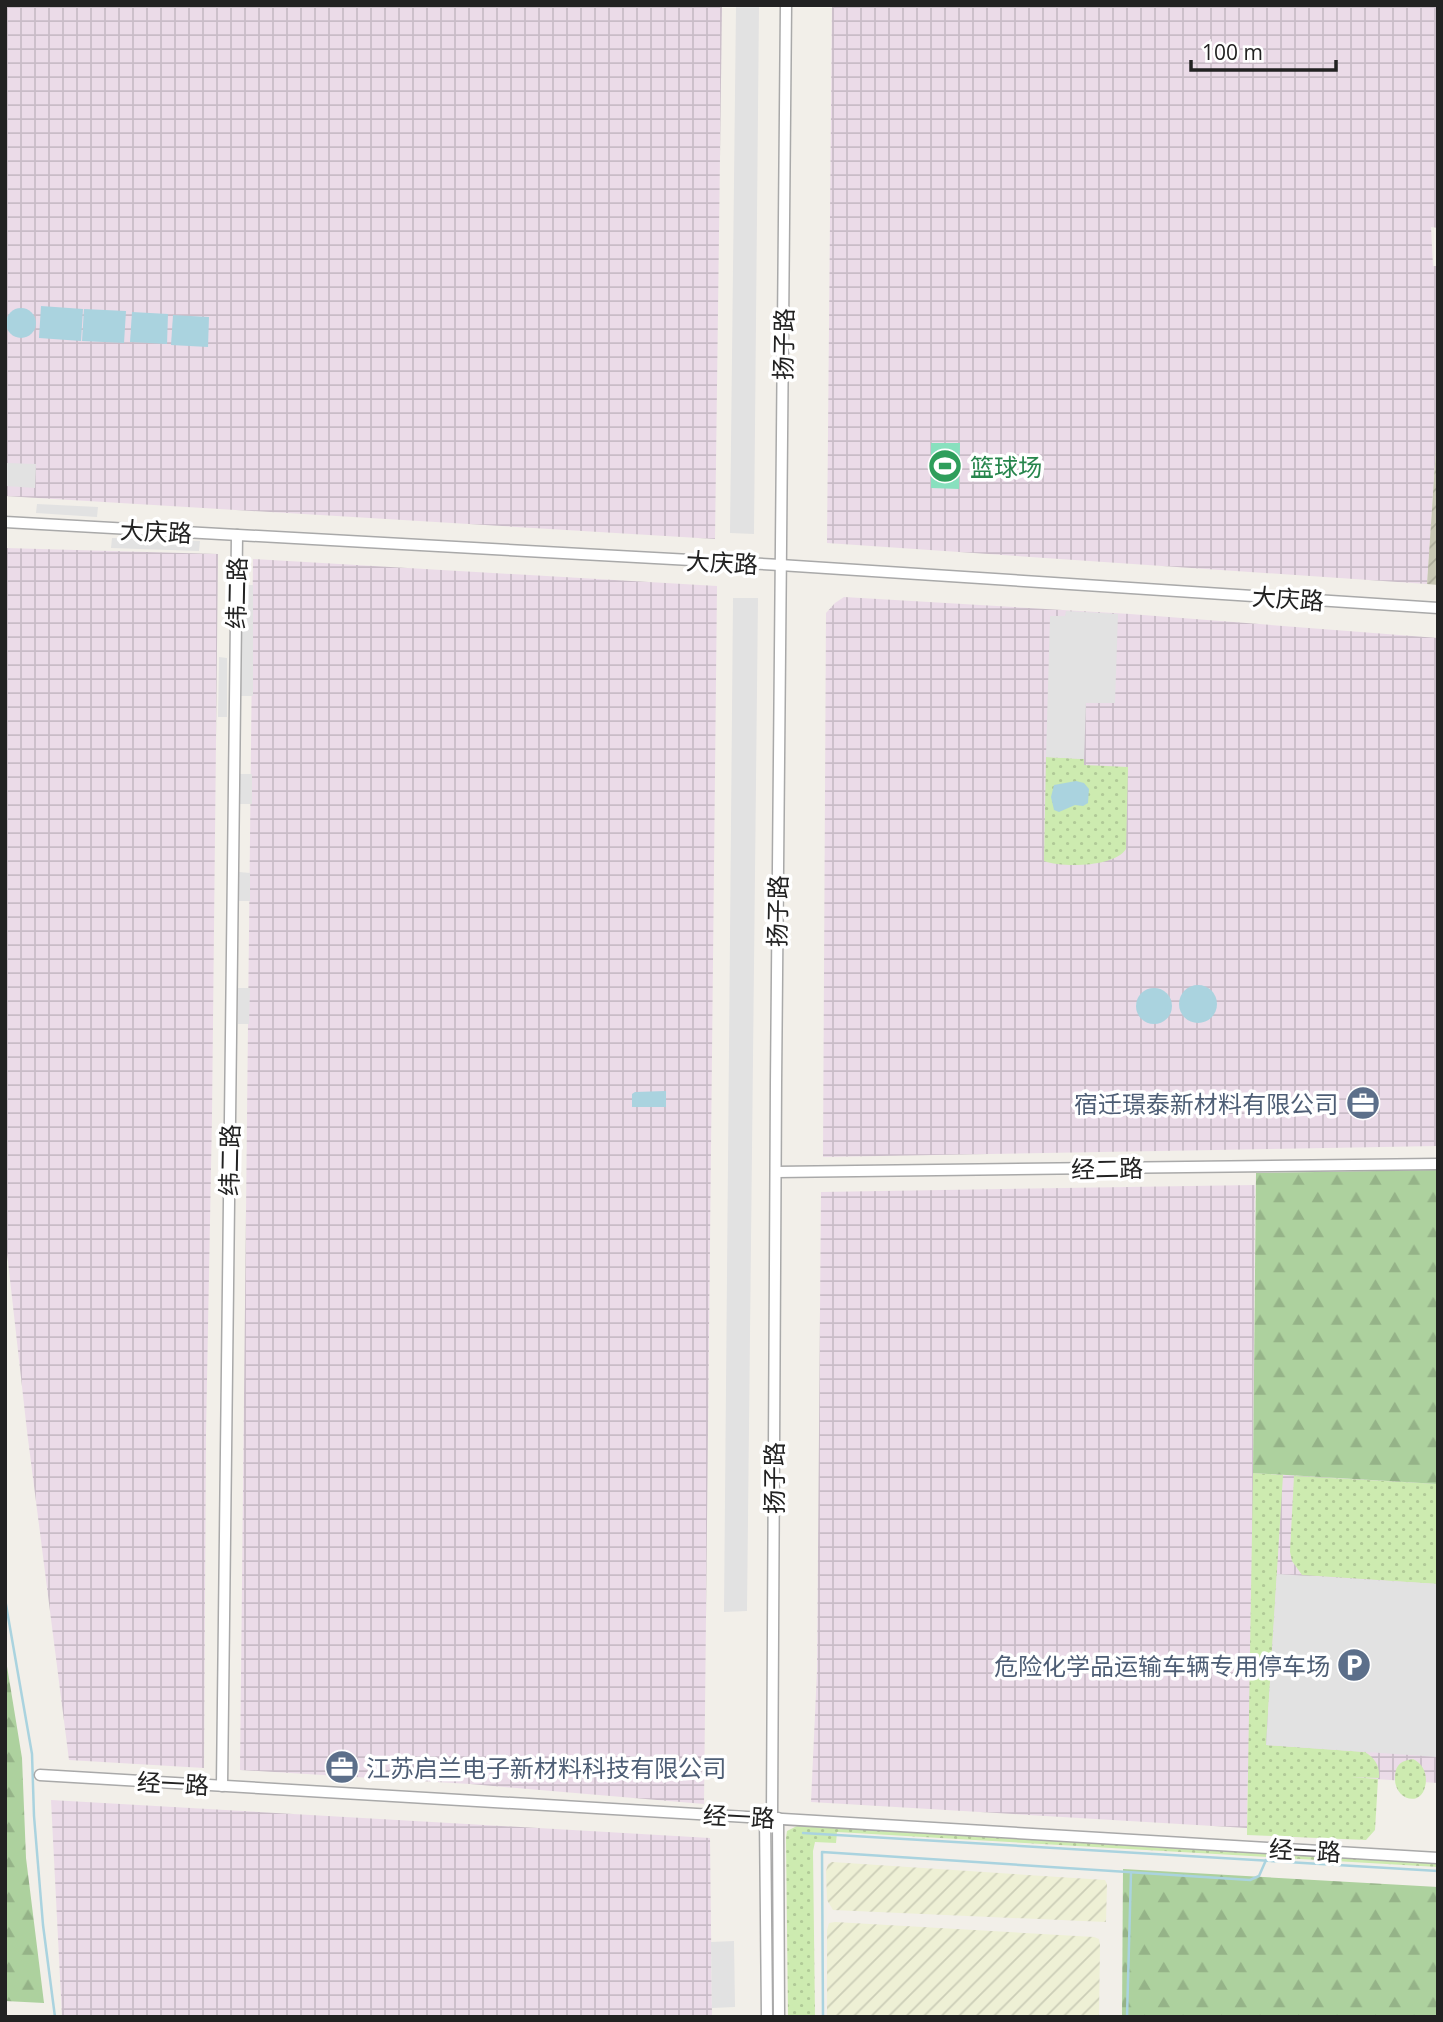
<svg xmlns="http://www.w3.org/2000/svg" width="1443" height="2022" font-family="'Open Sans','Noto Sans SC',sans-serif">
<defs>
<pattern id="industrial-grid" width="8" height="8" patternUnits="userSpaceOnUse" patternTransform="scale(1.75)"><rect width="8" height="8" fill="#ebdbe8"/><path d="M0 4h8M4 0v8" fill="none" stroke="#c9bcc7"/></pattern>
<pattern id="construction-furrows" width="10" height="10" patternUnits="userSpaceOnUse" patternTransform="scale(1.75)"><rect width="10" height="10" fill="#c7c7b4"/><path d="M-1 1l2-2M0 10L10 0M9 11l2-2" fill="none" stroke="#abab9a"/></pattern>
<pattern id="farmland-furrows" width="10" height="10" patternUnits="userSpaceOnUse" patternTransform="scale(1.75)"><rect width="10" height="10" fill="#eef0d5"/><path d="M-1 1l2-2M0 10L10 0M9 11l2-2" fill="none" stroke="#ccceb7"/></pattern>
<pattern id="grass-dots" width="8" height="8" patternUnits="userSpaceOnUse" patternTransform="scale(1.75)"><rect width="8" height="8" fill="#cdebb0"/><path d="M2 2h.1M6 6h.1" fill="none" stroke="#b0c997" stroke-width="1.8" stroke-linecap="round"/></pattern>
<pattern id="forest-firs" width="22" height="20" patternUnits="userSpaceOnUse" patternTransform="scale(1.75)"><rect width="22" height="20" fill="#add19e"/><path d="M5 1l3.5 6h-7zM16 11l3.5 6h-7z" fill="#95b388"/></pattern>
</defs>
<rect width="100%" height="100%" fill="#f2efe9"/>
<g fill="url(#industrial-grid)">
<path d="M5,5h717l-7,534 -710,-43z"/>
<path d="M832,5h606v223l-7,-1 2,39h5v153l-11,165 -600,-41z"/>
<path d="M5,548l213,6 -6,562 -6,317 -2,335 -135,-8 -42,-329 -22,-196z"/>
<path d="M253,559l464,27 -13,1218 -234,-20 -230,-14z"/>
<path d="M844,597l286,17 308,24v508l-615,11 3,-544 9,-10z"/>
<path d="M1255,1185l-2,288 185,11v299l-190,-12 -1,57 -436,-26 6,-131 4,-479z"/>
<path d="M51,1800l659,38 2,179h-650z"/>
</g>
<path fill="url(#construction-furrows)" d="M1438,419v166l-11,-1z"/>
<g fill="url(#farmland-furrows)">
<path d="M832,1862l273,18 2,4 -1,38 -273,-12 -6,-10 -1,-29 2,-7z"/>
<path d="M835,1922l259,15 5,2 1,6 -1,72h-272v-87l2,-7z"/>
</g>
<g fill="url(#grass-dots)">
<path d="M1046,757l38,2v6l44,2 -2,82c-11,18 -63,19 -82,12z"/>
<path d="M1253,1473l30,2 -17,270 99,7c10,6 15,14 14,26l-29,-1 28,2 -3,51 -9,10 -119,-5z"/>
<path d="M1294,1476l144,8v100l-136,-9 -10,-14 -2,-9z"/>
<path d="M1413,1759c11,5 15,17 12,28 -5,21 -32,12 -30,-11 1,-12 6,-15 18,-17z"/>
<path d="M797,1826l641,36v5l-601,-35 -1,11 -21,-1 -2,9 2,166h-27l-2,-179 1,-7z"/>
</g>
<g fill="url(#forest-firs)">
<path d="M1438,1170v314l-185,-11 3,-300z"/>
<path d="M5,1654l17,104 4,100 18,145 -39,-2z"/>
<path d="M1123,1869l315,18v130h-316z"/>
</g>
<path fill="#88e0be" d="M931,443h29l-1,46 -28,-1z"/>
<g fill="#e2e2e2">
<path d="M736,5h23l-5,529 -24,-1z"/>
<path d="M7,463l29,1 -1,24 -29,-2z"/>
<path d="M37,504l61,3 -1,10 -61,-4z"/>
<path d="M112,538l88,3 -1,10 -88,-3z"/>
<path d="M242,585h11v111h-12z"/>
<path d="M733,598h25l-11,1013 -23,1z"/>
<path d="M1066,611l52,3 -3,89h-29l-2,56 -38,-2 4,-141h15z"/>
<path d="M219,657l8,1v59h-9z"/>
<rect x="240" y="774" width="12" height="30"/>
<path d="M239,872l11,1v28h-11z"/>
<path d="M238,988h12l-1,36h-11z"/>
<path d="M1277,1574l161,10v173l-172,-12z"/>
<path d="M734,1941l1,66 -23,1 -1,-66z"/>
</g>
<g fill="#aad3df">
<path d="M41,306l42,3 -2,32 -42,-3z"/>
<circle cx="21" cy="323" r="15"/>
<path d="M84,309l42,2 -2,32 -42,-2z"/>
<path d="M132,312l36,2 -1,30 -37,-2z"/>
<path d="M173,315l36,2 -1,30 -37,-2z"/>
<path d="M1076,781l8,2 5,6 -1,14 -5,3 -8,-1 -16,7 -5,-2 -3,-13 3,-12z"/>
<circle cx="1198" cy="1004" r="19"/>
<circle cx="1154" cy="1006" r="18"/>
<path d="M666,1091v16h-34v-13l3,-2z"/>
</g>
<g fill="none" stroke-linecap="round" stroke-linejoin="round">
<g stroke="#aad3df" stroke-width="2.5">
<path d="M5,1599l27,155 2,62 9,109 12,92"/>
<path d="M803,1833l635,38"/>
<path d="M823,2017l-1,-165 428,28 9,-4 7,-16"/>
<path d="M1127,2017l4,-144"/>
</g>
<g stroke="#a9a9a9" stroke-width="13">
<g id="minor">
<path d="M5,522l775,43 658,43"/>
<path d="M776,1172l662,-8"/>
<path d="M40,1775l1398,83"/>
<path d="M222,1786l15,-1251"/>
<path d="M765,1817l2,200"/>
<path d="M772,1818l4,-735 10,-1078"/>
<path d="M778,1818l1,199"/>
</g>
</g>
<use href="#minor" stroke="#fff" stroke-width="10"/>
</g>
<defs>
<g id="stadium-disc" transform="scale(1.75)"><circle r="9.5" fill="#2e9e5b" stroke="#fff"/><path d="M0-5a6.5 5 0 1 0 0 10a6.5 5 0 1 0 0-10ZM-3.5-1.8h7v3.6h-7Z" fill="#fff"/></g>
<g id="office-disc" transform="scale(1.75)"><circle r="9.5" fill="#5c6f8a" stroke="#fff"/><path d="M-6-3h4V-5.5h4V-3h4V5H-6ZM-1-4.5V-3h2v-1.5ZM-6 0V1H6V0Z" fill="#fff"/></g>
<g id="parking-disc" transform="scale(1.75)"><circle r="9.5" fill="#5c6f8a" stroke="#fff"/><path d="M-3.5-5.5H1a3.5 3.5 0 0 1 0 7H-1V5.5H-3.5ZM-1-3.4V-.6H.8a1.4 1.4 0 0 0 0-2.8Z" fill="#fff"/></g>
</defs>
<g fill-rule="evenodd">
<use href="#stadium-disc" x="945" y="466"/>
<use href="#office-disc" x="1363" y="1103"/>
<use href="#parking-disc" x="1354" y="1665"/>
<use href="#office-disc" x="342" y="1767"/>
</g>
<g text-anchor="middle" dominant-baseline="central" stroke-width="7" stroke-linejoin="round" paint-order="stroke">
<g font-size="24" fill="#222" stroke="#fff">
<text transform="translate(783 344) rotate(-89)">扬子路</text>
<text transform="translate(156 531) rotate(3)">大庆路</text>
<text transform="translate(722 562) rotate(3)">大庆路</text>
<text transform="translate(236 593) rotate(-89)">纬二路</text>
<text transform="translate(1288 598) rotate(4)">大庆路</text>
<text transform="translate(777 911) rotate(-89)">扬子路</text>
<text transform="translate(229 1160) rotate(-89)">纬二路</text>
<text transform="translate(1107 1168) rotate(-1)">经二路</text>
<text transform="translate(773 1478) rotate(-90)">扬子路</text>
<text transform="translate(173 1783) rotate(3)">经一路</text>
<text transform="translate(739 1816) rotate(3)">经一路</text>
<text transform="translate(1305 1850) rotate(3)">经一路</text>
</g>
<g font-size="24" fill="#27864d" stroke="#fff" text-anchor="start">
<text x="970" y="466">篮球场</text>
</g>
<g font-size="24" fill="#4e5e75" stroke="#fff" text-anchor="end">
<text x="1338" y="1103">宿迁璟泰新材料有限公司</text>
<text x="1330" y="1665">危险化学品运输车辆专用停车场</text>
<text x="366" y="1767" text-anchor="start">江苏启兰电子新材料科技有限公司</text>
</g>
</g>
<rect width="1443" height="2022" fill="none" stroke="#222222" stroke-width="14"/>
<path d="M1191 60v10h145v-10" fill="none" stroke="#222222" stroke-width="3.5"/>
<text x="1202" y="60" font-size="21" fill="#222222" stroke="#ffffff" stroke-width="5" paint-order="stroke">100 m</text>
</svg>
